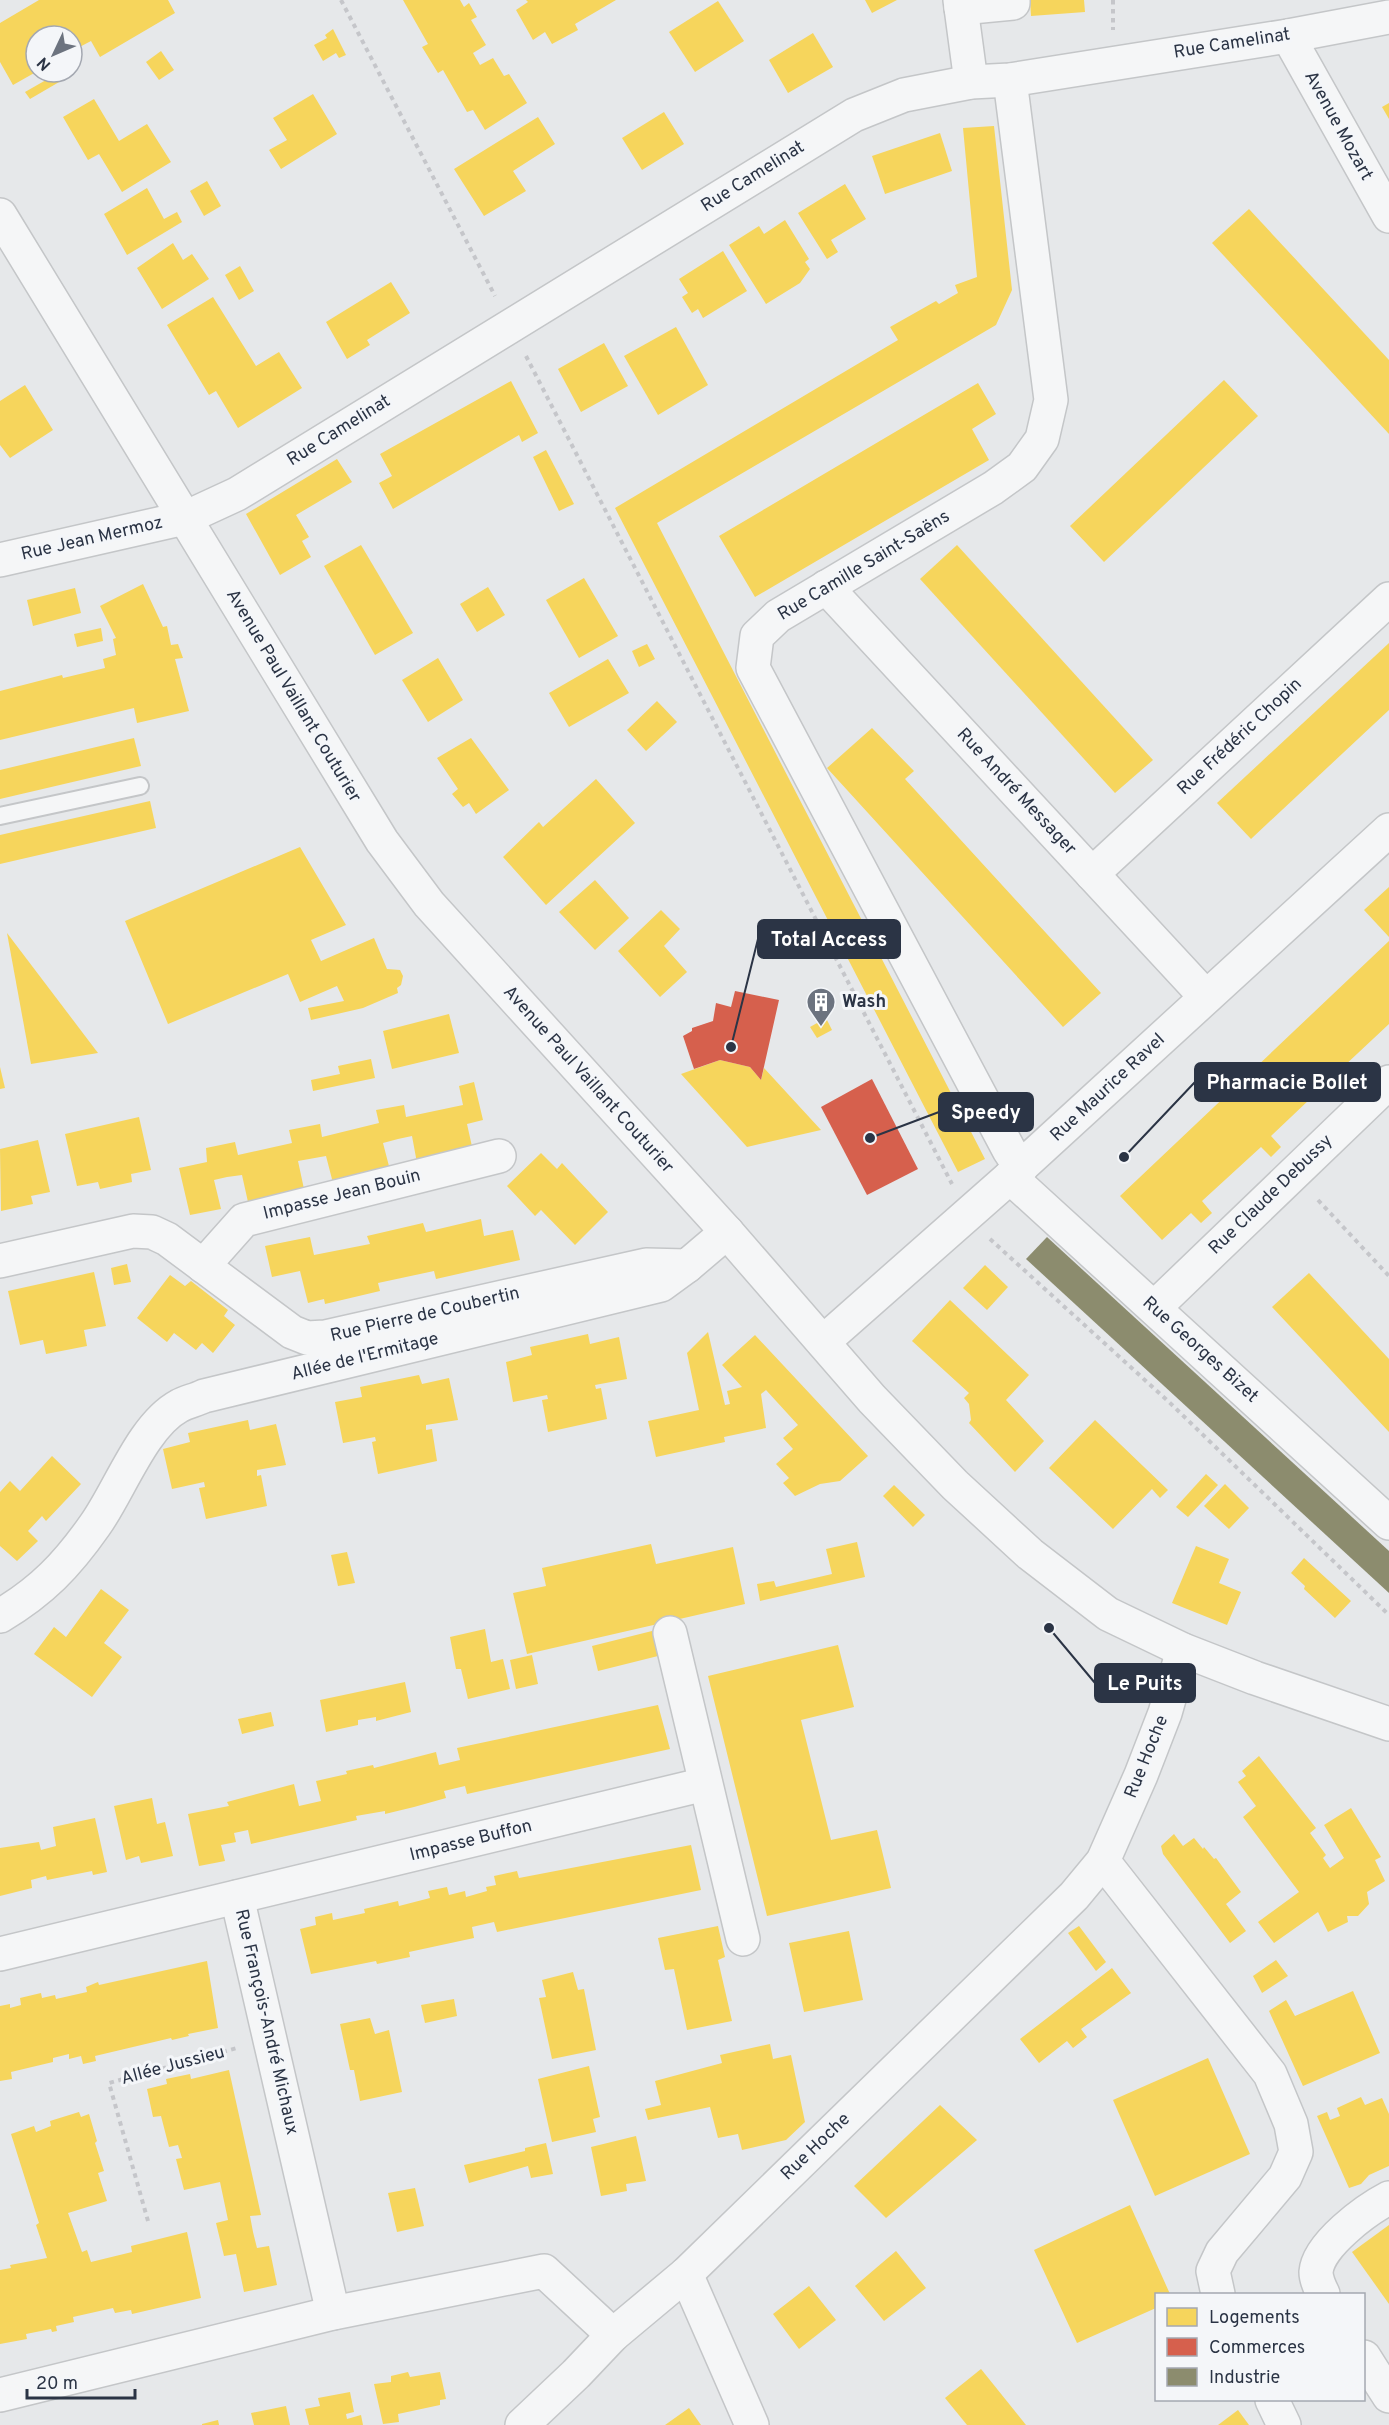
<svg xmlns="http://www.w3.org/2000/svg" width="1389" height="2425" font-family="Overpass,sans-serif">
<rect width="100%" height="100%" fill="#e6e8ea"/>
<g fill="#f6d55c">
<path d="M39,0h129l7,13 -75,44 -9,-16 -19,10v-15h-36v36l-23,13 -13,-23v-39z"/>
<path d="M403,0h57l4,7 5,-4 8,14 -6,3 15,25 -13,8 7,12 13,-7 11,18 5,-2 18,29 -42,27 -12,-20 -6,2 -24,-42 -5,3 -16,-26 6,-3z"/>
<path d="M526,0h90l-41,24 3,6 -26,14 -7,-12 -12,8 -17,-30 12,-8z"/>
<path d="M865,0h32l-25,13z"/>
<path d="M1030,0h54l1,12 -54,4z"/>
<path d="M718,1l26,40 -49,31 -26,-40z"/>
<path d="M333,29l13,26 -7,3 -3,-5 -13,8 -9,-16 13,-7 -2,-3z"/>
<path d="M813,33l20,34 -45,26 -19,-33z"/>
<path d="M161,51l13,19 -15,10 -13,-18z"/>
<path d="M60,72l6,6 -36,21 -5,-7z"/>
<path d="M313,94l24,40 -56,35 -12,-19 18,-10 -14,-22z"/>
<path d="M94,99l25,42 28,-17 24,38 -49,30 -23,-38 -11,6 -25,-43z"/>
<path d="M1389,103v16l-7,-12z"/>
<path d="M664,112l20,32 -42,26 -20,-32z"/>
<path d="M538,117l17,27 -42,27 13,20 -42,25 -30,-47z"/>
<path d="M994,126l18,164 -16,35 -339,198 328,636 -27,13 -343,-664 283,-168 -8,-13 46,-26 3,3 19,-11 -3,-8 22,-8 -14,-149z"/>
<path d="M940,133l12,38 -67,23 -13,-38z"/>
<path d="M207,181l14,25 -17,10 -14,-25z"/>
<path d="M845,184l21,35 -35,21 7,12 -11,7 -29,-46z"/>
<path d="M147,188l17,31 13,-7 5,10 -55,33 -23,-41z"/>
<path d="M1249,209l140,151v74l-177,-191z"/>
<path d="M785,220l24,39 -4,3 5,7 -10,14 -34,21 -37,-59 30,-19 5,8z"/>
<path d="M173,243l10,17 9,-6 17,25 -47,30 -25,-41z"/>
<path d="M723,251l24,40 -44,27 -5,-9 -6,4 -10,-16 6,-4 -9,-14z"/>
<path d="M240,266l14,25 -15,9 -14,-25z"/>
<path d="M391,282l19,31 -43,27 3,5 -23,14 -21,-37z"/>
<path d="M213,297l43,69 23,-14 23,36 -64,40 -22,-37 -7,4 -42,-70z"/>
<path d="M676,327l32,58 -50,30 -34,-59z"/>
<path d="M604,343l24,43 -47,26 -23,-43z"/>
<path d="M1224,380l34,36 -154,146 -34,-36z"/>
<path d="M511,381l27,52 -16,9 -3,-7 -126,74 -14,-26 13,-7 -12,-22z"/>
<path d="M978,383l18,31 -24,15 17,31 -234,137 -36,-61z"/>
<path d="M25,385l28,45 -43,28 -10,-13v-44z"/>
<path d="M546,450l28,54 -15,7 -26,-54z"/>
<path d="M337,459l15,23 -56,33 13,22 -7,4 9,16 -31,18 -34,-61z"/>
<path d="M361,545l52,88 -38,22 -51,-89z"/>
<path d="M957,545l196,215 -38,33 -195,-214z"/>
<path d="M584,578l34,58 -39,22 -33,-58z"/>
<path d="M143,584l20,43 4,-1 4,19 7,-1 5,14 -8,1 14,52 -52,12 -3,-15 -134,32v-49l62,-16 1,3 42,-10 -2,-9 13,-4 -3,-16 3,-1 -16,-32z"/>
<path d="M488,587l17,28 -28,17 -17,-28z"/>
<path d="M75,588l6,25 -48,13 -6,-26z"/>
<path d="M101,628l2,13 -26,6 -3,-13z"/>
<path d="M1389,643v67l-138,129 -34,-36z"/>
<path d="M647,644l8,15 -16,8 -7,-16z"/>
<path d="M438,658l25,42 -35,22 -26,-42z"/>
<path d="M608,659l21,34 -60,34 -20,-34z"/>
<path d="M657,701l20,21 -31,29 -19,-21z"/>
<path d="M872,728l42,43 -9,8 196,214 -38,34 -236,-259z"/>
<path d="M134,738l7,28 -141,33v-29z"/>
<path d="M471,738l38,52 -33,24 -7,-11 -6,4 -11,-13 6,-5 -21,-31z"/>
<path d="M596,779l39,44 -89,82 -43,-48 36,-35 4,5z"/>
<path d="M150,801l6,27 -156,36v-29z"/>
<path d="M300,847l46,78 -35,15 10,21 53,-23 13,31 13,1 3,6 -2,9 -4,3 1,5 -35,15 -52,12 -3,-12 36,-7 -7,-15 -37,16 -12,-28 -120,50 -43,-103z"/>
<path d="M595,880l34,38 -34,32 -36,-38z"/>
<path d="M1389,887v50l-25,-27z"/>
<path d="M661,910l19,19 -16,17 23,26 -27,25 -42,-46z"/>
<path d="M7,933l91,120 -67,11z"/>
<path d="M1389,941v83l-47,44 10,12 -10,10 -12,-10 -59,56 10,11 -10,10 -10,-10 -59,54 10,12 -11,10 -10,-10 -29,27 -42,-44z"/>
<path d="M449,1014l10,39 -67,16 -9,-38z"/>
<path d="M826,1018l6,12 -15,8 -7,-11z"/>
<path d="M371,1059l4,19 -62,13 -2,-11 29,-6 -2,-8z"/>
<path d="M720,1060l30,7 11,13 3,-12 57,62 -74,17 -66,-73z"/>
<path d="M0,1067l5,21 -5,1z"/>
<path d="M474,1082l9,38 -16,4 6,27 -56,12 -5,-27 -14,3 -15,4 7,27 -57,13 -7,-27 -28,5 6,28 -56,13 -6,-27 -15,2 -13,3 7,29 -31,6 -11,-47 28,-6 -1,-14 29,-6 3,13 54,-12 -3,-13 31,-6 2,13 57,-14 -3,-13 28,-5 2,12 57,-12 -4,-19z"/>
<path d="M139,1117l12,53 -20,4 1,8 -32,7 -2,-7 -21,4 -12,-52z"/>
<path d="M38,1140l12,52 -19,4 2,8 -32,7 -1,-62z"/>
<path d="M541,1153l16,16 5,-6 46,49 -33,33 -34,-35 -6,6 -28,-30z"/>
<path d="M481,1219l3,17 29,-6 7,30 -84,19 -2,-8 -56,12 2,8 -55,13 -1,-5 -16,4 -8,-32 -28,6 -7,-31 45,-9 4,18 56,-11 -3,-8 56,-13 3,9z"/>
<path d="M127,1264l4,18 -17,3 -3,-17z"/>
<path d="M985,1265l23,22 -21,23 -24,-22z"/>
<path d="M94,1272l12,54 -22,4 3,16 -41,8 -3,-14 -23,5 -12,-54z"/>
<path d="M1309,1273l80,86v73l-117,-125z"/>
<path d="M170,1275l15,11 6,-5 37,29 -4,6 11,9 -22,28 -11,-10 -6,7 -22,-17 -7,9 -30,-24z"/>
<path d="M950,1300l79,75 -23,25 38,41 -29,31 -46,-49 2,-3 -2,-16 -5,-6 5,-5 -57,-52z"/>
<path d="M708,1332l17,73 5,-1 -3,-13 15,-4 -20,-22 33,-30 113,121 -28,25 -20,3 -25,12 -12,-13 6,-5 -13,-14 17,-15 -10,-11 15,-13 -32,-35 -5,4 5,34 -42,9 1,5 -69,15 -8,-36 51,-11 -12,-57z"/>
<path d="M588,1334l2,10 29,-7 8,42 -32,6 1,4 5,-1 6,31 -59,13 -6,-32 6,-1 -1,-4 -34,7 -7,-40 26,-7 -2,-8z"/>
<path d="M419,1375l3,9 27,-6 9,42 -32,5v5l6,-1 5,32 -59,13 -6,-32 4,-1 -1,-4 -32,6 -8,-41 27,-5 -2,-10z"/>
<path d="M248,1420l2,10 26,-6 10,41 -29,5v6l4,-1 6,31 -61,13 -7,-31 6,-1 -1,-5 -32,7 -9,-40 27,-7 -2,-9z"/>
<path d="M1095,1420l73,70 -8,8 -8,-9 -39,40 -64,-61z"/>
<path d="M52,1456l29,28 -35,37 -4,-5 -14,15 10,10 -21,20 -17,-15v-54l10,-11 10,10z"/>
<path d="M1206,1474l12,11 -30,32 -12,-10z"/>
<path d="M1225,1484l24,24 -20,21 -25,-23z"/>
<path d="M894,1485l31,30 -12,12 -30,-31z"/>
<path d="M857,1542l8,35 -105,24 -3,-17 17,-3 2,6 56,-13 -6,-25z"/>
<path d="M651,1544l5,20 77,-17 12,57 -218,50 -14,-61 33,-7 -4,-18z"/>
<path d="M1196,1546l33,13 -10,24 22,9 -14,33 -55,-22z"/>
<path d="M347,1552l8,31 -17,3 -7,-31z"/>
<path d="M1304,1558l47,43 -16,17 -31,-29 1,-3 -14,-13z"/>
<path d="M101,1589l28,21 -25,33 18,14 -30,40 -58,-43 20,-27 12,10z"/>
<path d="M485,1629l6,33 12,-3 7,30 -42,10 -7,-30h-5l-6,-32z"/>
<path d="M652,1631l6,25 -60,15 -6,-25z"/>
<path d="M838,1645l16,62 -53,13 30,120 46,-10 14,58 -124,28 -59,-240z"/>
<path d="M532,1655l6,29 -22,5 -6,-29z"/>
<path d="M405,1682l6,30 -35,9v-4l-18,3v5l-32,7 -6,-32z"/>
<path d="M658,1705l12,44 -203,45 -2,-8 -21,5 2,7 -32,9 -29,7v-3l-29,5 1,4 -106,24 -3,-14 -14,3 2,9 -15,3 4,16 -26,5 -11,-52 41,-8 -2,-4 67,-18 5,22 22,-5 -5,-20 31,-7 -1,-3 27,-6 1,3 62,-16 3,13 21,-5 -3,-12z"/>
<path d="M271,1712l3,14 -32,8 -4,-15z"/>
<path d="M1259,1756l57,72 -6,5 16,22 -3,3 7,10 14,-10 -20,-33 27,-17 30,49 -6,3 10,21 -18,11 2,12 -11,12h-11l1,6 -20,10 -10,-20 -44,31 -16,-21 41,-30 -56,-75 13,-11 -18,-24 8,-6 -4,-5z"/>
<path d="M152,1798l5,26 8,-2 8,34 -32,7 -2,-7 -13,4 -12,-54z"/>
<path d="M95,1818l12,54 -14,3 -1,-4 -45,9 -1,-4 -15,4 1,8 -32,8v-48l39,-6 2,8 15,-4 -3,-19z"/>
<path d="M1174,1834l9,12 11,-8 9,11 1,-2 10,12 2,-1 25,34 -15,12 20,27 -16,12 -67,-89 -2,-8z"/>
<path d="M691,1845l10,45 -204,42 -3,-10 -22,5 2,11 -65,14 1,5 -33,7 -1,-3 -65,13 -11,-45 16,-4 -1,-8 17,-4 1,7 32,-7 -1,-4 34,-8 1,5 31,-8 -2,-7 19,-4 2,8 16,-4 1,6 21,-6 -1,-4 10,-2 -2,-9 23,-5 2,7z"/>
<path d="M718,1926l7,31 -7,3 14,61 -45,9 -13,-61 -9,1 -7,-32z"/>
<path d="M1079,1926l27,36 -10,9 -28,-38z"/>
<path d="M849,1931l14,69 -59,12 -15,-69z"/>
<path d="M1276,1960l12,16 -26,17 -9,-17z"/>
<path d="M207,1961l11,67 -30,6 1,2 -17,4 -1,-2 -76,18 1,5 -13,3 -2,-8 -12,3v-5l-16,4v4l-42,10 1,7 -12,2v-75l10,-2v4l11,-3 -1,-7 21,-5 1,5 13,-3 1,4 31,-7 -1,-5 12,-5 1,3z"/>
<path d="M1112,1968l19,25 -50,36 6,8 -14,11 -6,-7 -28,22 -19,-24z"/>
<path d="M573,1972l5,18 6,-1 12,61 -44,9 -13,-61 7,-1 -4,-17z"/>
<path d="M1353,1991l27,62 -77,33 -34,-75 17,-11 9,16z"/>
<path d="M454,1999l3,17 -32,7 -4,-18z"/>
<path d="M370,2018l5,16 14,-4 13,62 -42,9 -6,-31h-4l-10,-46z"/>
<path d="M770,2044l3,15 18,-4 14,67 -19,18 -44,10 -4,-16 -20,4 -8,-31 -62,13 -3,-11 16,-4 -6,-24 67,-18 -2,-8z"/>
<path d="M1208,2058l42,96 -95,42 -42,-96z"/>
<path d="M589,2066l11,51 -7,2 3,13 -44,10 -14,-63z"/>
<path d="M229,2070l32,145 -11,1 3,16 4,16 12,-2 8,39 -33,7 -8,-38 -12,2 -8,-33 12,-3 -8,-38 -36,8 -8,-31 6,-1 -4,-13 -9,2 -8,-31 -8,1 -6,-28 20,-5 -1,-5 24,-5 1,5z"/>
<path d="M1361,2097l4,8 17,-7 7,16v52l-20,9 -8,9 -12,4 -32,-72 10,-4 3,8 10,-4 -3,-8z"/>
<path d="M940,2105l37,35 -91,78 -32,-32z"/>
<path d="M79,2112l2,5 8,-3 8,27 -2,2 9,28 -6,2 9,28 -39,12 14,39 5,-2 4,12 41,-10 -1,-6 56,-14 14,66 -69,16 -1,-4 -16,3 -2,-5 -40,9 1,5 -18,4 1,5 -5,1 -1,-3 -25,5 1,5 -27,5v-74l11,-2 -1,-3 37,-7 -11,-33 3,-2 -28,-89 23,-8 2,6 15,-6 -1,-5z"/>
<path d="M636,2136l10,45 -20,3 1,7 -26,5 -10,-49z"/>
<path d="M546,2143l7,31 -22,4 -3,-12 -59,17 -5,-18 61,-14v-3z"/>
<path d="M415,2188l9,38 -27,6 -9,-39z"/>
<path d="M1130,2205l40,89h-14v14l-79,35 -43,-93z"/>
<path d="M1389,2225v79l-37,-52z"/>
<path d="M896,2251l30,37 -42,33 -29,-35z"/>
<path d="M809,2286l27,34 -37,29 -26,-35z"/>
<path d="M981,2369l45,56h-59l-22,-27z"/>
<path d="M408,2372l2,5 30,-5 6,27 -6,1v5l-42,9 1,8 -16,2 -9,-40 17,-2v-6z"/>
<path d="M350,2392l4,20 -8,2 1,5 14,-4 2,10h-54l-4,-16 15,-3 -2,-8z"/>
<path d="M286,2406l4,19h-36l-3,-12z"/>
<path d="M689,2408l12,17h-36z"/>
<path d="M1238,2410l11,15h-31z"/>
<path d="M218,2420l1,5h-17v-1z"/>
</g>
<g fill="#d6604d">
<path d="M735,991l44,9 -18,80 -11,-13 -30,-7 -26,9 -11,-33 9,-5v-3l21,-7 3,-18 15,4z"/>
<path d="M872,1079l46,90 -51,26 -46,-88z"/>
</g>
<path fill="#8c8c6e" d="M1047,1237l342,314v42l-363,-334z"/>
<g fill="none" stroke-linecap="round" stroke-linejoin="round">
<g stroke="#c4c6c8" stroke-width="20">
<path id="service" d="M0,816l140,-30"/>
</g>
<g stroke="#c4c6c8" stroke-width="36">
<g id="minor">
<path d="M960,0l11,82"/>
<path d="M961,8l52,-5v-3"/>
<path d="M1288,36l101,180"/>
<path d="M1010,80l41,320 -9,39 -20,28 -29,21 -215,128 -21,20 -4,32 256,482 12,18"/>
<path d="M0,560l185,-42"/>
<path d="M826,587l380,410"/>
<path d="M1092,874l297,-275"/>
<path d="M1010,1177l379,346"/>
<path d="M0,1261l133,-30 19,1 15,7 125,93 15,6 18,-1 321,-72 41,1 40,-34"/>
<path d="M203,1266l41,-46 255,-64"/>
<path d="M1154,1308l235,-226"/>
<path d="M823,1342l187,-165 379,-347"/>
<path d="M0,1616c42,-25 67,-51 95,-91 24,-33 47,-99 84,-119 7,-4 17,-6 25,-10l457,-111 26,-19"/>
<path d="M670,1633l73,306"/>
<path d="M1103,1861l167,213 21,50 5,28 -11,25 -63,75 -9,19 5,23"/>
<path d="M237,1897l96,416"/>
<path d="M0,1954l705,-170"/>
<path d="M686,2274l66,151"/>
<path d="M1323,2294c-3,-6 -7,-15 -7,-22 2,-27 50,-62 73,-74"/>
<path d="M1364,2357l25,39"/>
<path d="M0,2395l333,-82 211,-42 69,64"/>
<path d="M1272,2400l12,25"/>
</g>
</g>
<g stroke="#c4c6c8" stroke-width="36">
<g id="tertiary">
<path d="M0,215l382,626 47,63 298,328 145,167 83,86 75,69 78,60 75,36 72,28 134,46"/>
<path d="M185,518l52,-24 617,-379 50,-20 67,-13 39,-2 278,-44 101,-19"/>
<path d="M522,2425l54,-51 37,-39 73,-61 388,-378 29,-35 38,-86 24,-62 18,-63"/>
</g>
</g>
<g stroke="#c5c6ca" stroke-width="4" stroke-dasharray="4.5 4.5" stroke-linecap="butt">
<path d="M341,0l154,296"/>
<path d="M1113,0v30"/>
<path d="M526,356l426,828"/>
<path d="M1318,1200l71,76"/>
<path d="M990,1239l179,163 220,213"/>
<path d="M148,2221l-39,-138 128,-35"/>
</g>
<use href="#service" stroke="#f5f6f7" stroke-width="16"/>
<use href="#minor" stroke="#f5f6f7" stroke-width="33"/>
<use href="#tertiary" stroke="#f5f6f7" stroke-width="33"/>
</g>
<defs>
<g id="building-pin" transform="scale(1.5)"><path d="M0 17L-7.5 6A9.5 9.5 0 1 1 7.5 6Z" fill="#6c737f" stroke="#f4f6f9"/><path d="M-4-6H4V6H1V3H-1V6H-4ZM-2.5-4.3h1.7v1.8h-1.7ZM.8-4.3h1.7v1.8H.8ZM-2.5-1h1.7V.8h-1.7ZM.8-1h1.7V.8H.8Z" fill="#fff"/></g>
</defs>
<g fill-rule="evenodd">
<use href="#building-pin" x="821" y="1002"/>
</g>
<g text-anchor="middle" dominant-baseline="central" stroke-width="6" stroke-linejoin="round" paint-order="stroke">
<g font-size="18" fill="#2b3445" stroke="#f4f6f9">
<text transform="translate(1232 44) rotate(-9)">Rue Camelinat</text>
<text transform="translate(1338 126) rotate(61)">Avenue Mozart</text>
<text transform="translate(753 177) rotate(-32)">Rue Camelinat</text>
<text transform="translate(339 431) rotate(-32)">Rue Camelinat</text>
<text transform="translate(92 539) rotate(-13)">Rue Jean Mermoz</text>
<text transform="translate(864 566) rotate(-31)">Rue Camille Saint-Saëns</text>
<text transform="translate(293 696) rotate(59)">Avenue Paul Vaillant Couturier</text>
<text transform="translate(1240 737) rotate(-43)">Rue Frédéric Chopin</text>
<text transform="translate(1016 792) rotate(47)">Rue André Messager</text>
<text transform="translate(588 1080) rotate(48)">Avenue Paul Vaillant Couturier</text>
<text transform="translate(1108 1088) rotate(-43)">Rue Maurice Ravel</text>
<text transform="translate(342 1195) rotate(-14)">Impasse Jean Bouin</text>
<text transform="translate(1271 1195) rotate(-44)">Rue Claude Debussy</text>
<text transform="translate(425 1315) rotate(-13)">Rue Pierre de Coubertin</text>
<text transform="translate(1200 1350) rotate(42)">Rue Georges Bizet</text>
<text transform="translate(365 1357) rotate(-14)">Allée de l'Ermitage</text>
<text transform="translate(1147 1757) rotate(-68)">Rue Hoche</text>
<text transform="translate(471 1841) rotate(-14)">Impasse Buffon</text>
<text transform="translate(266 2022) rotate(77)">Rue François-André Michaux</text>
<text transform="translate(173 2066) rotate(-15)">Allée Jussieu</text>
<text transform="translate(816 2147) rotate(-44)">Rue Hoche</text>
</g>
<g font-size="18" font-weight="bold" fill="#2b3445" stroke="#f4f6f9" text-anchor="start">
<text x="842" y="1002">Wash</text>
</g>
</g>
<path fill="none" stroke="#2b3445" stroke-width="2" d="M731 1047L758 939M1124 1157L1195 1082M870 1138L939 1112M1049 1628L1095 1683"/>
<g fill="#2b3445" stroke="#f4f6f9" stroke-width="2">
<circle cx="731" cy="1047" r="6"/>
<circle cx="1124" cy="1157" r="6"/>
<circle cx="870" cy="1138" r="6"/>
<circle cx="1049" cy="1628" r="6"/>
</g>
<g fill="#2b3445" stroke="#2b3445" stroke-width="2">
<rect x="758" y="920" width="142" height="38" rx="6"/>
<rect x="1195" y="1063" width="185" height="38" rx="6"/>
<rect x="939" y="1093" width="94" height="38" rx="6"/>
<rect x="1095" y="1664" width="100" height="38" rx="6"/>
</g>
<g font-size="20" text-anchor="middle" font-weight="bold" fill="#fff">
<text x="829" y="946">Total Access</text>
<text x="1287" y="1089">Pharmacie Bollet</text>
<text x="986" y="1119">Speedy</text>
<text x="1145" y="1690">Le Puits</text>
</g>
<rect x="1155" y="2293" width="210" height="108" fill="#f4f6f9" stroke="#a4a8b1" stroke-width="1.5"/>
<rect x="1167" y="2308" width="30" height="18" fill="#f6d55c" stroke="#a4a8b1" stroke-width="1.5"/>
<text x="1209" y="2323" font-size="18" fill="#2b3445">Logements</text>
<rect x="1167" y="2338" width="30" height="18" fill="#d6604d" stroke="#a4a8b1" stroke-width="1.5"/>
<text x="1209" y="2353" font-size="18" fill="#2b3445">Commerces</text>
<rect x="1167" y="2368" width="30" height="18" fill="#8c8c6e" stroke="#a4a8b1" stroke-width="1.5"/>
<text x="1209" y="2383" font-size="18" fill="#2b3445">Industrie</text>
<g transform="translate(54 54) rotate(226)"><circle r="28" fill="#f4f6f9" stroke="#a4a8b1" stroke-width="1.5"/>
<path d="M0-4.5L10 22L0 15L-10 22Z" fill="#6c737f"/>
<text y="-9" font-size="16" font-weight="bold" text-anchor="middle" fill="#2b3445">N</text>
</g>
<path d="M27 2389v9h108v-9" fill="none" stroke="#2b3445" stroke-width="3"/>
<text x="36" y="2389" font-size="18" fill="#2b3445" stroke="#f4f6f9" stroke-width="4.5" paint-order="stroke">20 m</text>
</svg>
